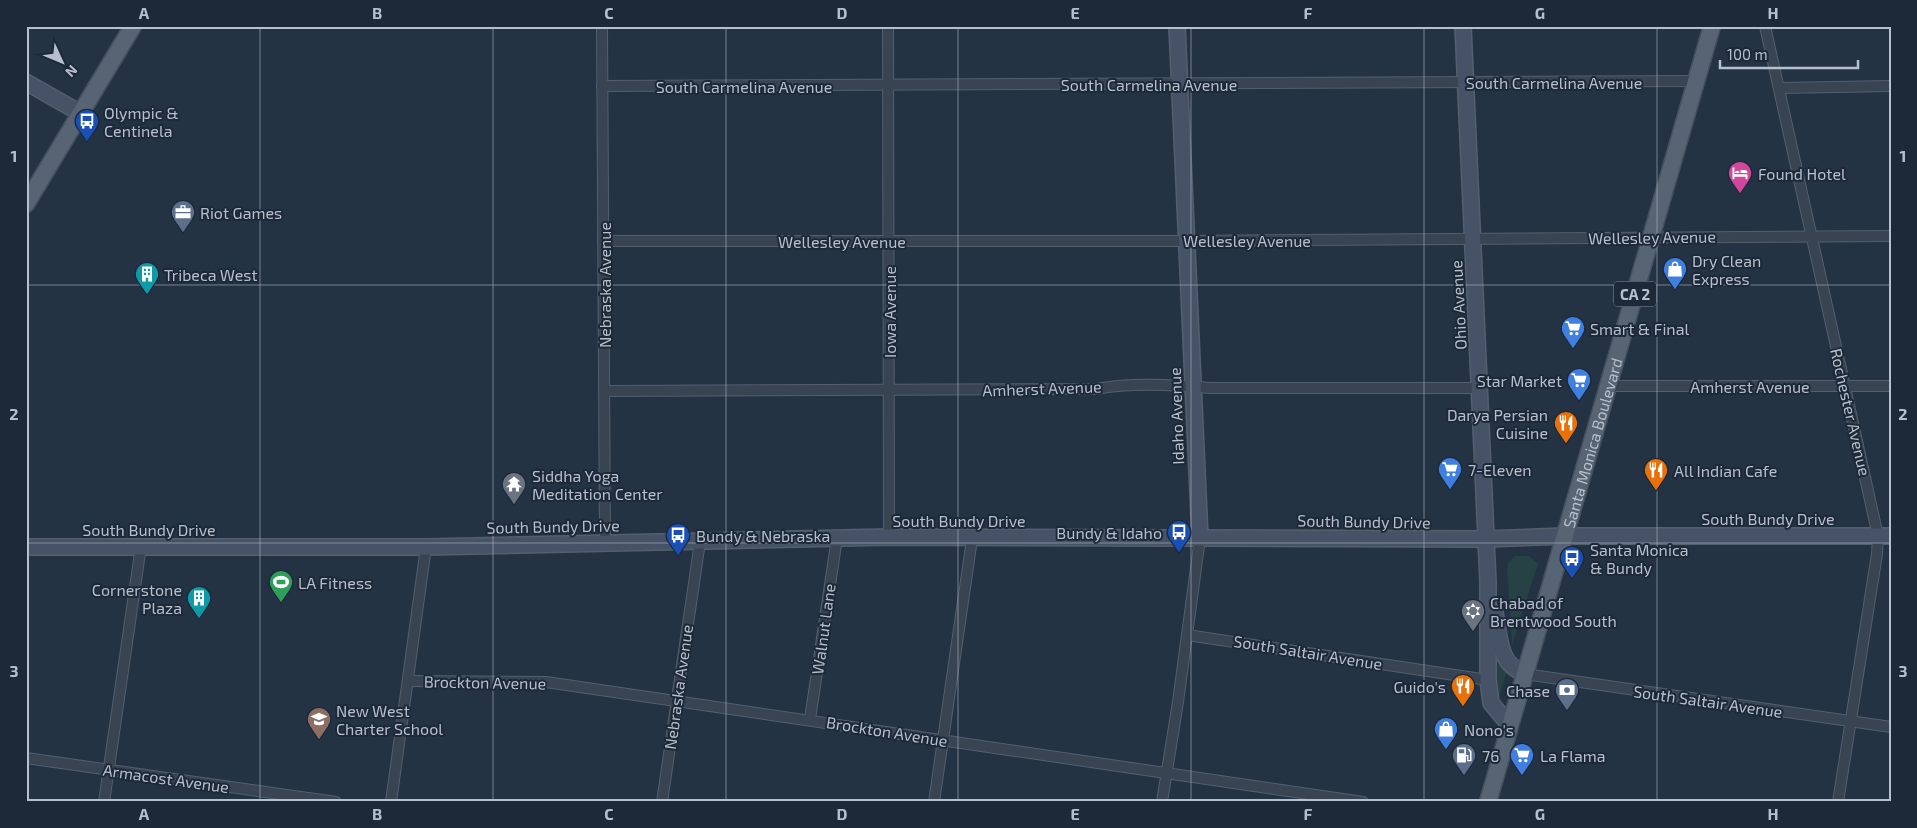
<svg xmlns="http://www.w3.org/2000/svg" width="1917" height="828" font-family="'Exo 2',sans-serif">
<rect width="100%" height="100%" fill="#243344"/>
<g fill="#264245">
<path d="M1514,556h15l9,8 -26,80 -5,-79z"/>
<path d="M1495,627l12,43 -10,34 -2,-3z"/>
</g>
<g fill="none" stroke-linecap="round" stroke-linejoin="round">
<g stroke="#545f6d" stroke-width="12">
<g id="street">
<path d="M602,26l3,517"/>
<path d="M888,26l1,511"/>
<path d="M1765,26l113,510 -1,18 -39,248"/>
<path d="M602,86l1094,-5"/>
<path d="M1779,88l112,-2"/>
<path d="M603,241h571l717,-5"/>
<path d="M1608,386h283"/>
<path d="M604,391l492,-2c37,-7 76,-4 114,-1h269"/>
<path d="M1187,635l301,45"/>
<path d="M1525,674l366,53"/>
<path d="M409,681l137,1 817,120"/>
<path d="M810,719l27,-181"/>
<path d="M26,758l310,44"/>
<path d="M104,802l37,-256"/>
<path d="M391,802l35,-255"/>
<path d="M662,802l38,-260"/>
<path d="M934,802l38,-263"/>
<path d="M1162,802l16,-100 22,-164"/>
</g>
</g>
<g stroke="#545f6d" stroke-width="18">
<g id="secondary">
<path d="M1177,26l23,512"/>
<path d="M1463,26l25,556v98l3,23 19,23"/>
<path d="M26,82l56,32"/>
<path d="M26,547h400l463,-10 597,2 79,-3h326"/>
<path d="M1495,613c5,25 3,51 30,61"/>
</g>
</g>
<g stroke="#45505f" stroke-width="19">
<g id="primary">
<path d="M26,204l107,-178"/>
<path id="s1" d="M1488,802l224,-776"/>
</g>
</g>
<use href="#street" stroke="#394453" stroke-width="10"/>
<use href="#secondary" stroke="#465367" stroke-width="15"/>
<use href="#primary" stroke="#566473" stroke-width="16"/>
</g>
<path fill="none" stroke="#b6bfcd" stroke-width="1" stroke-opacity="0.55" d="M260,26v776M493,26v776M726,26v776M958,26v776M1191,26v776M1424,26v776M1657,26v776M26,285h1865M26,543h1865"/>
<defs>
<g id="bus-pin" transform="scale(1.25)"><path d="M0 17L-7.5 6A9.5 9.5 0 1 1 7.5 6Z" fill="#1a4fb4" stroke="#1d2938"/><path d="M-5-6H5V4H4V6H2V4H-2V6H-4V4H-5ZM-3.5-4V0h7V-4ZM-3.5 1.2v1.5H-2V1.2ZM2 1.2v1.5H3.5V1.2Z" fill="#fff"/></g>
<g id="hotel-pin" transform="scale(1.25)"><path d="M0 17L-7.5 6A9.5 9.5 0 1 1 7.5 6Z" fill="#d1479c" stroke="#1d2938"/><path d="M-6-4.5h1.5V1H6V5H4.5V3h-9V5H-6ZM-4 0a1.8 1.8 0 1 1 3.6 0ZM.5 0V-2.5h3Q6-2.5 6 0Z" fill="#fff"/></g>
<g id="office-pin" transform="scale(1.25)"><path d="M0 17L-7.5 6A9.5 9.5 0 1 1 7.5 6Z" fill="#5c6f8a" stroke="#1d2938"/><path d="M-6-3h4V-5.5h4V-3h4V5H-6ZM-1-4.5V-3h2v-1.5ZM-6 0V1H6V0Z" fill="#fff"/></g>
<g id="shop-pin" transform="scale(1.25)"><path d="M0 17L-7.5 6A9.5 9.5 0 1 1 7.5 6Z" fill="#3f7fe0" stroke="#1d2938"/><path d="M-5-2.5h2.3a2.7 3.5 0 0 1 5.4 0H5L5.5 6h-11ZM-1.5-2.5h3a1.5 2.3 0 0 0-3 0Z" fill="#fff"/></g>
<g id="building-pin" transform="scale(1.25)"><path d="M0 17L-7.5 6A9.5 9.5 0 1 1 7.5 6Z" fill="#0f9aa8" stroke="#1d2938"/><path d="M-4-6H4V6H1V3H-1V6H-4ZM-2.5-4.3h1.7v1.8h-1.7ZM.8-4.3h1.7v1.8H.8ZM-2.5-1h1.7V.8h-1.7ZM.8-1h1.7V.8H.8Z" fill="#fff"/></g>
<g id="supermarket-pin" transform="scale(1.25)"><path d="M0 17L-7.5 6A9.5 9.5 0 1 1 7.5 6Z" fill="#3f7fe0" stroke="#1d2938"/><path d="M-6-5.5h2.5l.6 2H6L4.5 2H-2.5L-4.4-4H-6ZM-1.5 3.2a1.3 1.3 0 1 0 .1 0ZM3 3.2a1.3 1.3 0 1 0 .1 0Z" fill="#fff"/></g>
<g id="restaurant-pin" transform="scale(1.25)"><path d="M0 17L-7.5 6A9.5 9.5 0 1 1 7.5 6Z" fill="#e8710a" stroke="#1d2938"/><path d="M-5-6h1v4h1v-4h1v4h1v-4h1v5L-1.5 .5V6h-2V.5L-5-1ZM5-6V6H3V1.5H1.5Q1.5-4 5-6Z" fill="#fff"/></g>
<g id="temple-pin" transform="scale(1.25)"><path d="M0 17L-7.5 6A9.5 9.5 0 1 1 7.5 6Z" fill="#6b7280" stroke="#1d2938"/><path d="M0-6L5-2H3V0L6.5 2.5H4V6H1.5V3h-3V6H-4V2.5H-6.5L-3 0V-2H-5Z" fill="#fff"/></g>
<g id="stadium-pin" transform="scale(1.25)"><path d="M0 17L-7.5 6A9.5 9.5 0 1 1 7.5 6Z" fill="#2e9e5b" stroke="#1d2938"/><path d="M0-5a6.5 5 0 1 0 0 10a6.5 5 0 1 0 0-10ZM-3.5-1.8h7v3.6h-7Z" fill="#fff"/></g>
<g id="synagogue-pin" transform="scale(1.25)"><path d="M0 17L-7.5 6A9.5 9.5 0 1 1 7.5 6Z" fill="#6b7280" stroke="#1d2938"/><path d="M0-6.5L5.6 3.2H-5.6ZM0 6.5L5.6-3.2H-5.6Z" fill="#fff"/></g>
<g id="bank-pin" transform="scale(1.25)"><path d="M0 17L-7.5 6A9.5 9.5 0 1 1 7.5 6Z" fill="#5c6f8a" stroke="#1d2938"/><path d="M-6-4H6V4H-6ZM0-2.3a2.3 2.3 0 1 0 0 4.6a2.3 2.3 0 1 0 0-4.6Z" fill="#fff"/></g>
<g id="school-pin" transform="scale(1.25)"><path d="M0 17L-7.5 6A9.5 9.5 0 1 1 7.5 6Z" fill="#8d6e63" stroke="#1d2938"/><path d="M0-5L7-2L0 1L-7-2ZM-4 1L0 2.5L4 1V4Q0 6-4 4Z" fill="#fff"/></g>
<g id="fuel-pin" transform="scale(1.25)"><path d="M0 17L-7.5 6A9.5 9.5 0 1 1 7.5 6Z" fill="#5c6f8a" stroke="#1d2938"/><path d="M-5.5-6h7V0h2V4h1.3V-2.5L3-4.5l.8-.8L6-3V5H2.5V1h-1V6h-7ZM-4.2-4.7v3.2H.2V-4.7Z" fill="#fff"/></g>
</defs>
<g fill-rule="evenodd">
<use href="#bus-pin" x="87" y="121"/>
<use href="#hotel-pin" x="1740" y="173"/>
<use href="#office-pin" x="183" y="212"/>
<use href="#shop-pin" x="1675" y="269"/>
<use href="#building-pin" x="147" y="274"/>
<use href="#supermarket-pin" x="1573" y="328"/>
<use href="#supermarket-pin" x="1579" y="380"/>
<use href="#restaurant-pin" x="1566" y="423"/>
<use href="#supermarket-pin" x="1450" y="469"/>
<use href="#restaurant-pin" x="1656" y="470"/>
<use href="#temple-pin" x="514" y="484"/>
<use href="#bus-pin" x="1179" y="532"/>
<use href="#bus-pin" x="678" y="535"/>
<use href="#bus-pin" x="1572" y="558"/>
<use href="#stadium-pin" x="281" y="582"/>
<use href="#building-pin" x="199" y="598"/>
<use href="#synagogue-pin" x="1473" y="611"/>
<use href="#restaurant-pin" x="1463" y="686"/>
<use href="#bank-pin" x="1567" y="690"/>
<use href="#school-pin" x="319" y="719"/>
<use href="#shop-pin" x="1446" y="729"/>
<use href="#fuel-pin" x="1464" y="755"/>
<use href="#supermarket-pin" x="1522" y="755"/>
</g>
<g text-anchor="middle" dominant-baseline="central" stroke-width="4" stroke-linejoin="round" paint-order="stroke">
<rect fill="#1d2938" stroke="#8892a0" stroke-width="1" x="1614" y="281.5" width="42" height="25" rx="4"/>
<g font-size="15" font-weight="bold" fill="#b6bfcd">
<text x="1635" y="294">CA 2</text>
</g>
<g font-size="16" fill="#b6bfcd" stroke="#1d2938">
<text x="1554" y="82">South Carmelina Avenue</text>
<text x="1149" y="84">South Carmelina Avenue</text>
<text x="744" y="86">South Carmelina Avenue</text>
<text transform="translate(1652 237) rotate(-1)">Wellesley Avenue</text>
<text x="1247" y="240">Wellesley Avenue</text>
<text x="842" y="241">Wellesley Avenue</text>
<text transform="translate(604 285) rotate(-90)">Nebraska Avenue</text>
<text transform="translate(1458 305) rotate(-93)">Ohio Avenue</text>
<text transform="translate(889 312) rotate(-90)">Iowa Avenue</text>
<text x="1750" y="386">Amherst Avenue</text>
<text transform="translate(1042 388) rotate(-2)">Amherst Avenue</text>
<text transform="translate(1851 412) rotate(77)">Rochester Avenue</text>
<text transform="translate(1176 416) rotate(-92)">Idaho Avenue</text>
<text stroke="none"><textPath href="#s1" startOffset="374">Santa Monica Boulevard</textPath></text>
<text x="1768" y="518">South Bundy Drive</text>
<text x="959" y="520">South Bundy Drive</text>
<text transform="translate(1364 521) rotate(1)">South Bundy Drive</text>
<text transform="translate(553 526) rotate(-1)">South Bundy Drive</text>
<text x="149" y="529">South Bundy Drive</text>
<text transform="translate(823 629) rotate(-82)">Walnut Lane</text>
<text transform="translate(1308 652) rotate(9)">South Saltair Avenue</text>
<text transform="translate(485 682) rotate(1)">Brockton Avenue</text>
<text transform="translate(678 687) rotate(-82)">Nebraska Avenue</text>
<text transform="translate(1708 701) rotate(8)">South Saltair Avenue</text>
<text transform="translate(887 731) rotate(9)">Brockton Avenue</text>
<text transform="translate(166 778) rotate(8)">Armacost Avenue</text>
</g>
<g font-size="16" fill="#b6bfcd" stroke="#1d2938" text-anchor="start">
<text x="104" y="112">Olympic &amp;<tspan x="104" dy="18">Centinela</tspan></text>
<text x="1758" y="173">Found Hotel</text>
<text x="200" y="212">Riot Games</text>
<text x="1692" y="260">Dry Clean<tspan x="1692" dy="18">Express</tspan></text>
<text x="164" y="274">Tribeca West</text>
<text x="1590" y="328">Smart &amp; Final</text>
<text x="1562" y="380" text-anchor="end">Star Market</text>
<text x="1548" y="414" text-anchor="end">Darya Persian<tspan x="1548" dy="18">Cuisine</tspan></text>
<text x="1468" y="469">7-Eleven</text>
<text x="1674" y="470">All Indian Cafe</text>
<text x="532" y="475">Siddha Yoga<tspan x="532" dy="18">Meditation Center</tspan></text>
<text x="1162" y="532" text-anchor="end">Bundy &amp; Idaho</text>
<text x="696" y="535">Bundy &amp; Nebraska</text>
<text x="1590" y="549">Santa Monica<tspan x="1590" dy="18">&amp; Bundy</tspan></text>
<text x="298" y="582">LA Fitness</text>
<text x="182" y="589" text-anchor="end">Cornerstone<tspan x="182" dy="18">Plaza</tspan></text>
<text x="1490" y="602">Chabad of<tspan x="1490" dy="18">Brentwood South</tspan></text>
<text x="1446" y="686" text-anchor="end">Guido's</text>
<text x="1550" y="690" text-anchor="end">Chase</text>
<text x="336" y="710">New West<tspan x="336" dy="18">Charter School</tspan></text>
<text x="1464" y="729">Nono's</text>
<text x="1482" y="755">76</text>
<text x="1540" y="755">La Flama</text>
</g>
</g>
<rect width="1917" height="828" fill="none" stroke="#1d2938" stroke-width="55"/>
<g transform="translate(62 62) rotate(134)" stroke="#1d2938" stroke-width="4" paint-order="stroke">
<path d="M0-4L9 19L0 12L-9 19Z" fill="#b6bfcd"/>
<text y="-8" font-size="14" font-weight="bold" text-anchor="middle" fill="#b6bfcd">N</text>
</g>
<path d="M1720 60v8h138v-8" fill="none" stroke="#b6bfcd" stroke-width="2.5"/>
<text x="1727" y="60" font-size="15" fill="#b6bfcd" stroke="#1d2938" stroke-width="4" paint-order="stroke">100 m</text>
<rect x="28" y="28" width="1862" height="772" fill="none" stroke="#b6bfcd" stroke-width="2"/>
<g font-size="16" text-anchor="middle" font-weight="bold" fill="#b6bfcd">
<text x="144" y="19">A</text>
<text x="377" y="19">B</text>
<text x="609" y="19">C</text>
<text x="842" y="19">D</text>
<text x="1075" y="19">E</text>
<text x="1308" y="19">F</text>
<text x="1540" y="19">G</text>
<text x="1773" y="19">H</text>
<text x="14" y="162">1</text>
<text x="1903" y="162">1</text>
<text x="14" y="420">2</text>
<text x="1903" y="420">2</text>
<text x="14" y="677">3</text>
<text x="1903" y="677">3</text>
<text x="144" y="820">A</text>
<text x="377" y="820">B</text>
<text x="609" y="820">C</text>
<text x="842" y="820">D</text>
<text x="1075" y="820">E</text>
<text x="1308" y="820">F</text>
<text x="1540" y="820">G</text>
<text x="1773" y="820">H</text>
</g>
</svg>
